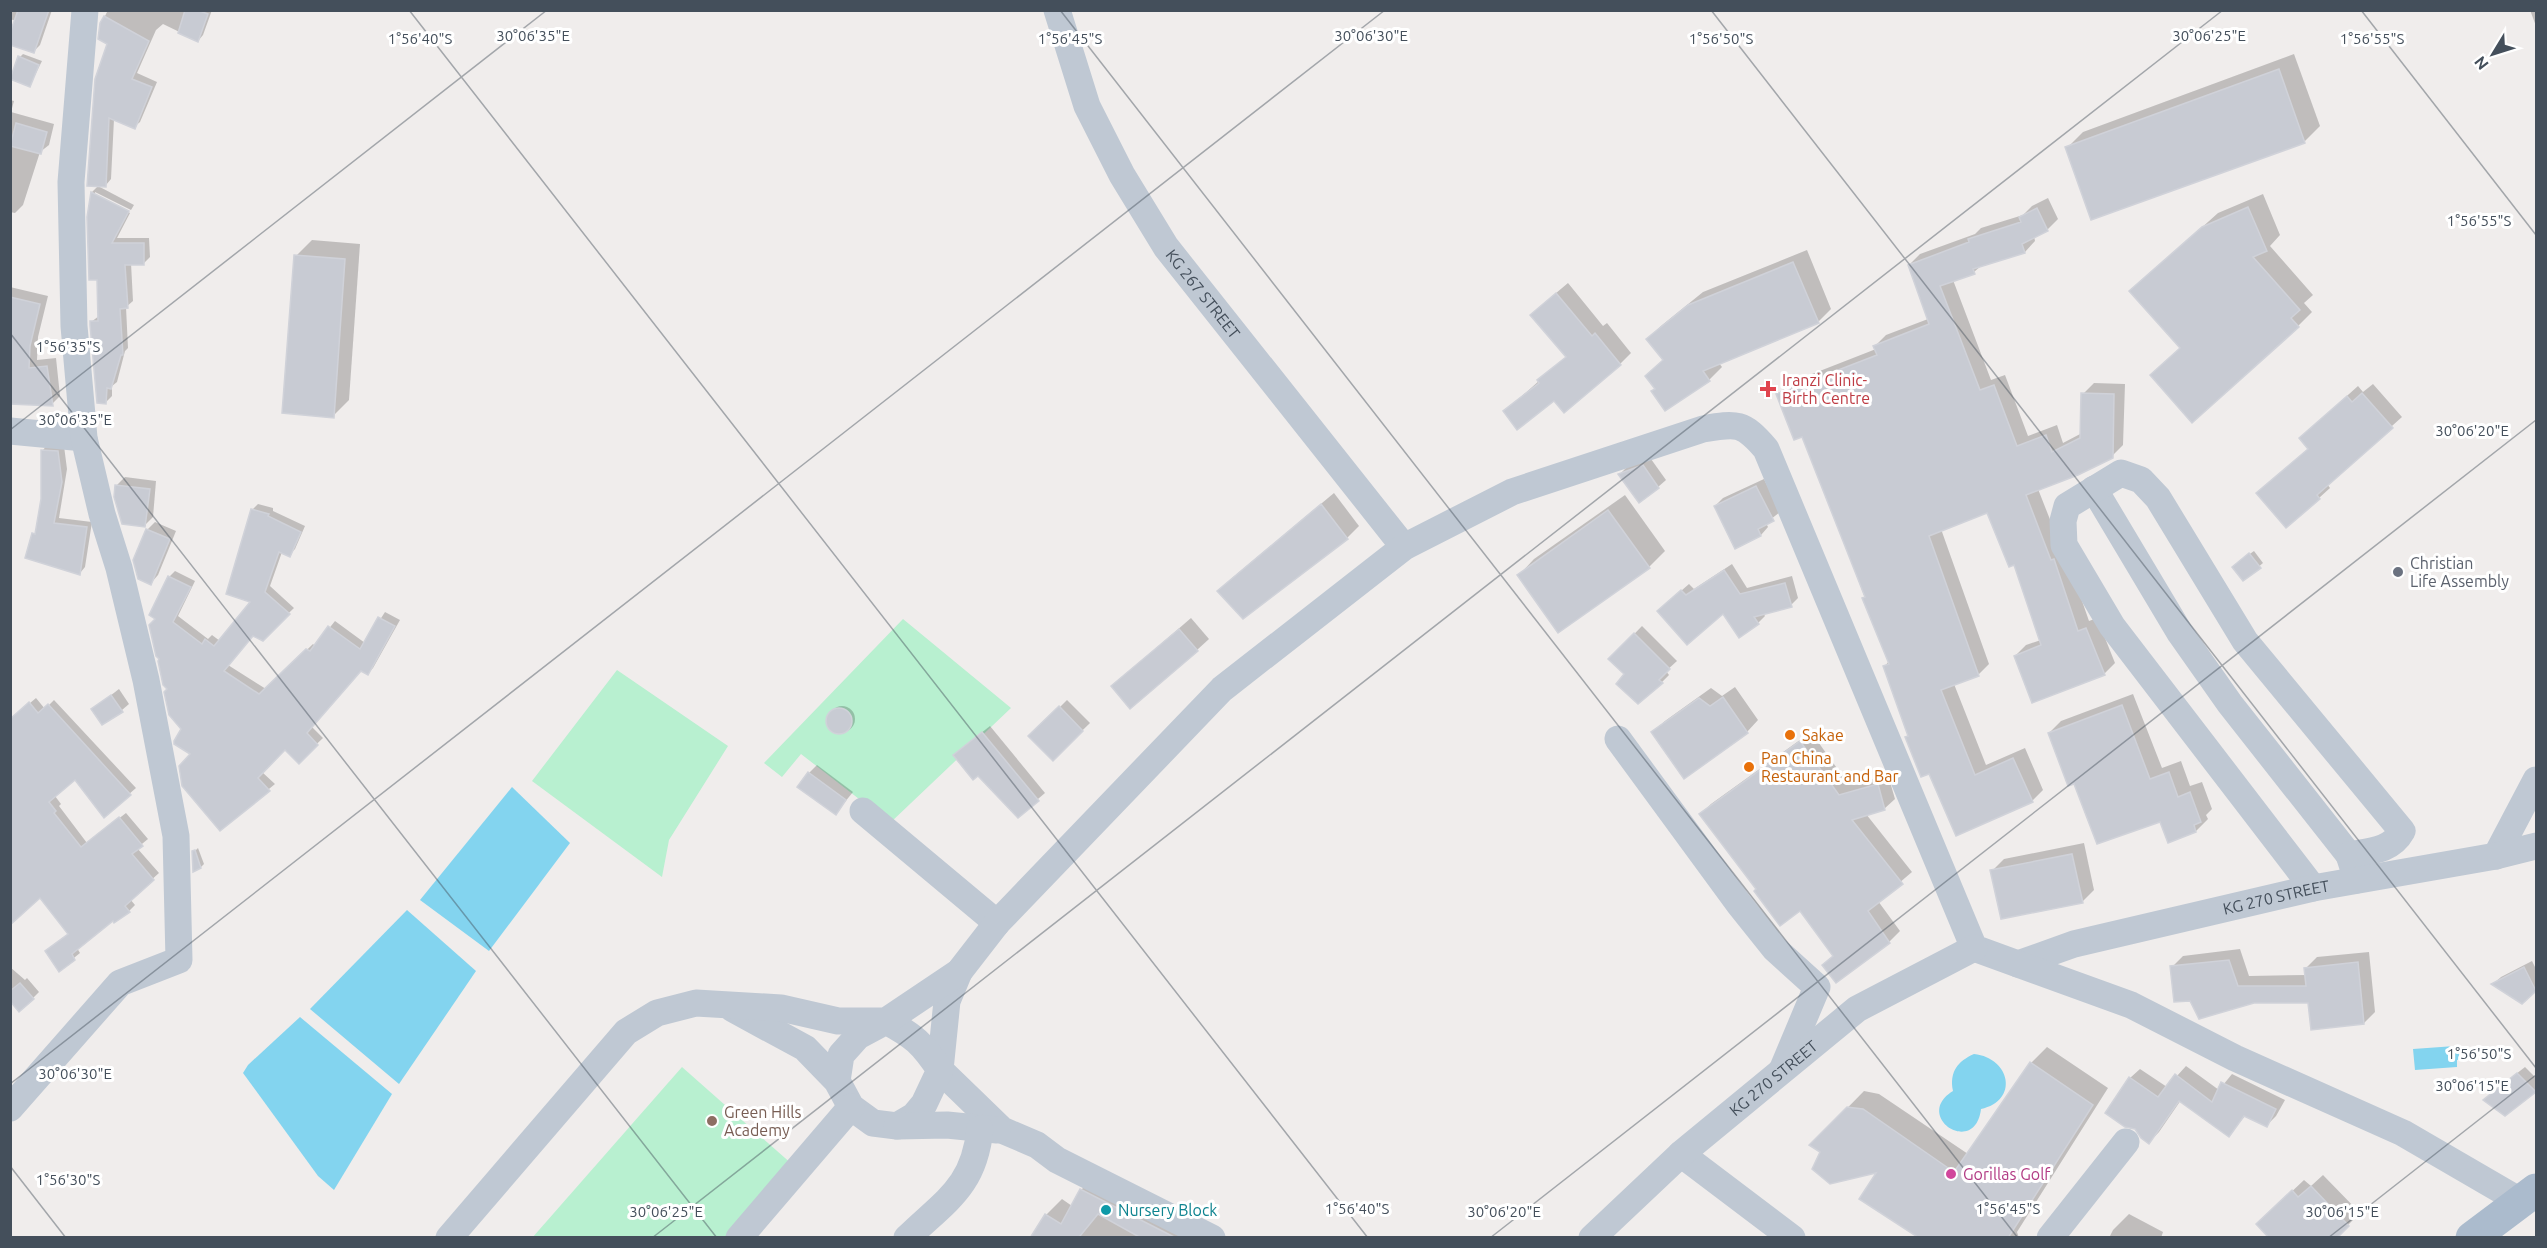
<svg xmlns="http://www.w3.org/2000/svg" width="2547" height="1248" font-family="Ubuntu,sans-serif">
<rect width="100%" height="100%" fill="#f0edec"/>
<g fill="#b8f0d0">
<path d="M903,619l108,89 -121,115 -89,-69 -19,23 -18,-14z"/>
<path d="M617,670l111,76 -59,94 -7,37 -130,-96z"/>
<path d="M682,1067l111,98 -63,72 -198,1z"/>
</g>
<g fill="#83d4ef">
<path d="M512,787l58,56 -81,108 -69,-51z"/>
<path d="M407,910l69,61 -77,113 -89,-75z"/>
<path d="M300,1017l92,77 -58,96 -16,-14 -75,-103 5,-8z"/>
<path d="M2455,1046l1,5 7,-1 3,5 -4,4 -5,1v7l-42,3 -2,-21z"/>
<path d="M1974,1054c37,4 45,47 7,55 -6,49 -69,7 -28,-18 -4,-19 5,-30 21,-37z"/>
</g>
<g fill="#0003">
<path d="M10,10h42l-12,35 -6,6 -18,-30 -6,-2z"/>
<path d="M108,10h104l-9,25 -5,6 -35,-17 -7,6 -19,43 20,9 -17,40 -6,5 -20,-8 -3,60 -5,6 3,-142 -8,-19z"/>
<path d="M2530,10h6v16z"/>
<path d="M23,54l19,7 -12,24 -10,-28z"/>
<path d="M2294,54l26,72 -16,16 -237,6 16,-16z"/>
<path d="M10,100l4,1 -3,11 43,12 -5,21 -9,7 -17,53 -8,8 -5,-1z"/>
<path d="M98,186l36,19 -3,5 -36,-18v3l35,18 -13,25h32l1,19 -6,6h-13l2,38 -7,6 2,41 -3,3 -8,31 -5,4v10l-6,6 -15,-80 8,-6 -1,-37 -9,-62 3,-25z"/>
<path d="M2263,194l17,41 -10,11 43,49 -9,8 8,9 -14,14 -117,21 -50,-56 87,-78z"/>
<path d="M2048,198l10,21 -11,11 -13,6 1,5 -10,11 -43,13 -8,7 -21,8 38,100 14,-5 23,61 29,-11 6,18 19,-10 1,-39 11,-11 31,1 -2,61 -11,11 -74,33 24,61 2,-1 25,72 8,-3 18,45 -11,11 -89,-18 11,-11 15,-5 -26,-77 -27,-52 -47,18 48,135 -11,11 -24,9 32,81 39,-17 18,42 -11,11 -103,-29 -19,-37 -25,-69 4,-5 -86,-226 -25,-41 11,-11 87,-34 -1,-3 11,-11 42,-16 -19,-54 11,-11 55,-20 6,-6 42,-13 9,-9z"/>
<path d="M312,240l48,4 -11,156 -16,16 -37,-160z"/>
<path d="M1807,250l24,59 -13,13 -99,41 3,4 -13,13 -52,8 -10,-12 17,-17 -16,-20 13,-13 42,-34z"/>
<path d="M1568,283l35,43 4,-3 24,30 -11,11 -66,35 -49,12 62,-55 -24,-52z"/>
<path d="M10,287l38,9 -10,41 -1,23 19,-2 4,38 -8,8 -42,-2z"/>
<path d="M2373,384l29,33 -75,67 3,4 -11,10 -33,28 -28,-33 51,-45 2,-20 47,-42 5,6z"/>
<path d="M48,444l16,2 3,23 -8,49 33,4 -7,45 -5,6 -46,-39 3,-3 6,-32v-49z"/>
<path d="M1651,459l15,21 -8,7 -38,-13 8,-8z"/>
<path d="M125,477l31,4 -3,36 -8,8 -29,-28 1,-12z"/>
<path d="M1764,479l16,33 -14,11 2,4 -7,8 -46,-29 8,-8z"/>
<path d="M1334,493l25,33 -12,12 -116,41z"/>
<path d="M1625,495l40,56 -16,16 -91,64 -39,-56 15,-16z"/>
<path d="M258,504l15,4v3l32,15 -10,23 -6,6 -7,-3 -12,34 24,22 -32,31 -8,-5 -26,31 38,24 47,-45 2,2 20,-25 30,22 20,-31 15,8 -27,48 -6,6 -6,-4 -50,56 12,12 -24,23 -14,-13 -23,24 13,12 -55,45 -51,-140 -11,-71 11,-41 6,-6 20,10 -17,35 30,23 4,-4 8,6 33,-40 -1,-91z"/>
<path d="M155,522l21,9 -18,44 -7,8 -4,-53z"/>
<path d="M2254,551l9,12 -19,16 -7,-16z"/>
<path d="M1732,564l15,24 45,-12 6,22 -7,7 -28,8 2,3 -7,7 -34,-12 -58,-7 23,-20 5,5z"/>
<path d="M1191,618l18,21 -12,11 -72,25z"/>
<path d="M1642,626l35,35 -11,10 3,4 -7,7 -36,-8 -16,-15z"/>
<path d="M1735,687l23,33 -11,12 -62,45 -32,-45 12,-11 46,-33 11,8z"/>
<path d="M119,689l10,15 -7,6 -29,-1z"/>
<path d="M2133,694l29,74 19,-7 9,25 12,-4 10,27 -6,6 2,4 -12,12 -36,-11 -85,-38 -26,-49 12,-12z"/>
<path d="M36,698l9,11 9,-9 82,88 -31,27 -30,-37 -20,18 6,8 -2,2 28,37 39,-30 22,26 -11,9 22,25 -29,26 5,6 -6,6 -16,7 -36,30 3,5 -21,17 11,-37 -29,-37 -31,-176z"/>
<path d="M1067,700l23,23 -37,36 -22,-23z"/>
<circle cx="842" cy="719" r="13"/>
<path d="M990,726l55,67 -27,23 -56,-68z"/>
<path d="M1811,732l38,53 39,-10 7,24 -11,10 -18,5 46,58 -34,29 22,30 -11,11 -53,39 -2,-26 -34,-46 -42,-20 -57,-75 10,-10z"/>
<path d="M817,765l36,27 -17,21 -27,-40z"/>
<path d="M2084,843l10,47 -12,12 -90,-31 12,-12z"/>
<path d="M198,848l6,16 -3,3 -7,-15z"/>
<path d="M2240,949l9,27 58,-1 -1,-7 11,-11 52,-5 6,60 -11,11 -55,-22 -118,-2 -19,-32 11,-11z"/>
<path d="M2532,961l4,8v20l-14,13 -29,-18 8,-7z"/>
<path d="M10,967l15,13 2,-2 12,14 -6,6 -23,1z"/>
<path d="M2047,1047l61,41 -91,144 2,6h-98l-42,-67 -57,-19 -11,-7 53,-54 15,3 89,60 63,-91z"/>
<path d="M2186,1066l33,24 13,-16 53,26 -9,16 -9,9 -21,-10 -18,20 -47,-35 -22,32 -10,10 -19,-64 10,-9 27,18z"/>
<path d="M2525,1067l11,11v11l-31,25 -12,-22z"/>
<path d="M1097,1174l101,64h-167l15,-23 16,-16 10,7 9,-16z"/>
<path d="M2323,1175l37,38 -25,25 -65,-26 34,-32 7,6z"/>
<path d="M2129,1214l34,18 -2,6h-52l4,-8z"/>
</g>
<g fill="#c8cbd3" stroke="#d0d2d9" stroke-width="1.5">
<path d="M18,10h31l-15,43 -24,-8v-12z"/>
<path d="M185,10h12l11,4 -10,28 -20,-9z"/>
<path d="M104,16l45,25 -17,38 20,8 -17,42 -26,-11 -3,69 -19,-1 8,-107 12,-35 -9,-5 2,-16z"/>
<path d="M18,56l21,9 -9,22 -20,-8z"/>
<path d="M2279,69l26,74 -214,77 -26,-73z"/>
<path d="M16,123l31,9 -6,22 -31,-8z"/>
<path d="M91,192l38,19 -17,32h32v22h-19l3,43 -8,1 3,46h-2l-10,34 -4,-1 -1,16 -9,-1 -7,-78v-4h8l-1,-41h-8l-2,-63z"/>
<path d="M2248,207l19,44 -14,6 47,53 -9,8 8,9 -107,96 -42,-48 30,-27 -51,-57 73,-64z"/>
<path d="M2037,208l11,23 -26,13 3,9 -52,16 2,5 -35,12 40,104 14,-5 23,61 29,-11 6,17 28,-14 1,-45 33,1 -1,64 -35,17 -52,20 25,65 3,-1 24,72 8,-3 19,47 -73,28 -18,-47 27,-11 -27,-80 -5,2 -22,-54 -58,23 50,140 -38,14 34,85 38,-17 20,44 -77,34 -27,-62 -8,3 -16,-40 3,-1 -25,-70 6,-2 -27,-66 3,-1 -63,-160 -8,3 -18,-46 101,-39 -4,-9 56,-22 -21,-59 61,-23 -1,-3 53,-17 -2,-5z"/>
<path d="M294,255l51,4 -11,159 -52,-5z"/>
<path d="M1793,262l26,61 -116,48 7,10 -45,30 -14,-20 4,-2 -10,-13 18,-16 -17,-21 42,-34z"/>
<path d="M1556,293l36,43 3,-3 26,32 -57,48 -10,-12 -37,29 -14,-19 36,-28 -2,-3 29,-23 -36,-42z"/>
<path d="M10,297l30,7 -10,42 -1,22 18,-2 6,40 -43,-2z"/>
<path d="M2362,393l31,35 -76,67 3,4 -34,29 -30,-35 52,-44 -9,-11 48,-42 5,6z"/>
<path d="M41,450l17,1 4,31 -8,41 33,4 -7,48 -55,-17 7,-25 3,1 6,-35z"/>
<path d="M1643,465l16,23 -20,15 -21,-29z"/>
<path d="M115,485l35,4 -5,38 -23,-3 -8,-27z"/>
<path d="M1756,486l18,35 -16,8 3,7 -26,13 -21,-43z"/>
<path d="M1321,504l27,35 -105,80 -26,-28z"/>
<path d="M251,509l18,5 -1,2 33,16 -11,25 -11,-5 -14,40 25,22 -27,27 -10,-5 -29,35 35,23 47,-45 4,2 18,-25 32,23 18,-32 17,9 -27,49 -7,-4 -54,62 11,12 -19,19 -14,-14 -27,28 12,13 -50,40 -38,-45 -3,-20 11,-12 -16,-10v-3l7,-12 -12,-14 -5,-23 3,-3 -4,-4 -5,-24 1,-2 -3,-3 -7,-31 6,-6 -6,-4 19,-39 23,11 -18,35 29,22 3,-5 9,7 36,-44 -24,-8z"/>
<path d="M1608,510l42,58 -92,65 -41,-58z"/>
<path d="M146,529l24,10 -19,46 -13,-6 -5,-19z"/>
<path d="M2249,553l12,15 -18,13 -11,-14z"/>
<path d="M1724,570l16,24 45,-11 7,24 -38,10 5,7 -20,14 -16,-24 -36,31 -30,-34 24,-21 5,5z"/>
<path d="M1179,629l19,22 -68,58 -19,-23z"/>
<path d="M1634,633l36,36 -11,11 4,3 -25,21 -22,-20 8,-10 -16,-15z"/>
<path d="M111,695l12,17 -21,13 -11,-16z"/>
<path d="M1723,697l25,36 -64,46 -33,-47 48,-34 11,8z"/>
<path d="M29,702l9,11 10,-9 83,91 -27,23 -29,-38 -26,22 7,9 -2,2 27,34 38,-30 24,29 -11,8 22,26 -29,26 5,6 -16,11 -1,-2 -41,33 3,6 -16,12 -14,-21 23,-17 -28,-36 -30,27v-206z"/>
<path d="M2122,705l28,74 19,-7 9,25 12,-5 11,30 -7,3 2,7 -28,11 -8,-21 -63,22 -23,-60 -6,2 -20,-53z"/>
<path d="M1059,706l24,25 -30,30 -25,-25z"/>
<circle cx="839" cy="721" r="13"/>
<path d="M982,732l57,69 -21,17 -40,-42 -5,4 -20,-25z"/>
<path d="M1800,741l39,54 39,-11 7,26 -33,10 51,64 -35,27 22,32 -54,40 -14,-18 11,-9 -33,-45 -20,15 -26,-35 2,-2 -57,-75z"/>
<path d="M808,772l38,28 -10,15 -39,-28z"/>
<path d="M195,850l6,18 -8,4 -1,-21z"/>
<path d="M2072,854l11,49 -82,16 -11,-49z"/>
<path d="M2229,960l9,26h68l-2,-18 54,-6 6,62 -53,6 -3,-27h-54l-55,16 -9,-18 -16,1 -4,-36z"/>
<path d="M2524,967l12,24 -14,13 -31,-20z"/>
<path d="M20,983l14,16 -15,13 -9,-11v-10z"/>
<path d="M2030,1062l63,43 -85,133h-89l-60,-39 17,-26 -46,11 -18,-15 8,-17 -11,-7 38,-38 16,2 91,63z"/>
<path d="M2517,1073l19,19 -31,24 -22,-16z"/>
<path d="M2175,1074l37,28 9,-20 55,27 -9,18 -23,-11 -15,21 -50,-36 -30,43 -8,-6 -6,-9 -10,-2 -20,-14 24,-36 29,20z"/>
<path d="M2311,1186l38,40 -12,12h-68l-13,-14 36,-34 6,7z"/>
<path d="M1080,1189l96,49h-35l-43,-24 -18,22 2,2h-52l15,-24 16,10z"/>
</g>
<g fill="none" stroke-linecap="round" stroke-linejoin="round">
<g stroke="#bfc8d3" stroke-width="27">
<path id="s1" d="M1057,10l30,96 35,69 44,72 238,300"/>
<path d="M10,431l74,7"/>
<path d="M2094,489l86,144 50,71 119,151"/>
<path d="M1618,739l121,165 36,45 42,38 -34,81"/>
<path d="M863,811l134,112"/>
<path d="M2496,856l40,-76"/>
<path d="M2313,888l-201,-262 -48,-81 -1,-24 4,-15 54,-33 20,7 17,18 87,143 157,190c-11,20 -32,20 -53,24l8,25"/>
<path id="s2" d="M2018,964l56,-20 239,-56 183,-32 40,-10"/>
<path d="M959,972l-12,29 -7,69 62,60 35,15 20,15 155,78"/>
<path d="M733,1009l72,39 32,33 14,26 22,16 24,3 17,-10 10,-12 16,-34c-18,-27 -26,-34 -54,-49l-28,15 -17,19 -4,26"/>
<path d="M10,1108l110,-125 59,-23 -3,-124 -30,-156 -27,-112 -17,-54 -18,-76 -10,-112 -3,-144 14,-172"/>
<path d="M897,1126l50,-1 50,5"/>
<path d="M1681,1154l111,84"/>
<path d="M449,1238l177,-206 31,-19 39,-10 85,5 57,13h48l73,-49 38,-49 225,-234 182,-142 108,-55 191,-63c34,-6 40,-7 63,20l208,499 157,57 104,53 168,75 117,68"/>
<path d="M739,1238l112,-131"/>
<path d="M907,1238c39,-38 67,-51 73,-109"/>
<path id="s3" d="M1592,1238l89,-84 176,-145 117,-61"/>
<path d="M2050,1238l76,-96"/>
</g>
<path stroke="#abbbcd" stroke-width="33" d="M2472,1238l64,-48"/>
</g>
<path fill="none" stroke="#444f5b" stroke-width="1.5" stroke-opacity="0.45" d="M409,10l959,1228M1060,10l958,1228M1711,10l825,1058M2361,10l175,225M10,333l707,905M10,430l537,-420M10,1084l1375,-1074M10,1166l56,72M652,1238l1571,-1228M1490,1238l1046,-818M2328,1238l208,-163"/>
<path fill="#e0444e" stroke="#fff" stroke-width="2" d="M1765 380h6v6h6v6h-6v6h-6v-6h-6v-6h6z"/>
<circle fill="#6b7280" stroke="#fff" stroke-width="2" cx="2398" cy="572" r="6"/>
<g fill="#e8710a" stroke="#fff" stroke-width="2">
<circle cx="1790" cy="735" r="6"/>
<circle cx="1749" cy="767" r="6"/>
</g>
<circle fill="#8d6e63" stroke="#fff" stroke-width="2" cx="712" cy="1121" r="6"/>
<circle fill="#d1479c" stroke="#fff" stroke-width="2" cx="1951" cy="1174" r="6"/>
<circle fill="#0f9aa8" stroke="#fff" stroke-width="2" cx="1106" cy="1210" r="6"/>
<g text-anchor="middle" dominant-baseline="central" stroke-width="6" stroke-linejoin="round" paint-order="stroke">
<g font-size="16" fill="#444f5b" stroke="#fff">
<text stroke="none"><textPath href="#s1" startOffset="322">KG 267 STREET</textPath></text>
<text stroke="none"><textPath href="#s2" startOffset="267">KG 270 STREET</textPath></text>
<text stroke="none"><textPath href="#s3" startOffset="242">KG 270 STREET</textPath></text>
</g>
<g font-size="16" fill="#be3a42" stroke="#fff" text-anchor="start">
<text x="1782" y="380">Iranzi Clinic-<tspan x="1782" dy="18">Birth Centre</tspan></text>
</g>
<g font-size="16" fill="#5b616d" stroke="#fff" text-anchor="start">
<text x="2410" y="563">Christian<tspan x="2410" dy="18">Life Assembly</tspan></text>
</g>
<g font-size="16" fill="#c56008" stroke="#fff" text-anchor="start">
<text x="1802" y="735">Sakae</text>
<text x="1761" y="758">Pan China<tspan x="1761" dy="18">Restaurant and Bar</tspan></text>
</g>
<g font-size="16" fill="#785e54" stroke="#fff" text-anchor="start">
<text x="724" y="1112">Green Hills<tspan x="724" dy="18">Academy</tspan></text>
</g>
<g font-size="16" fill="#b23c85" stroke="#fff" text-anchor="start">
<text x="1963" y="1174">Gorillas Golf</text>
</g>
<g font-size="16" fill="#0d838f" stroke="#fff" text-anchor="start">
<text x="1118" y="1210">Nursery Block</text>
</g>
</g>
<g font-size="15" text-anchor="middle" fill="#444f5b" stroke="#fff" stroke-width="6" stroke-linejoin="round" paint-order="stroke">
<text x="533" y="41">30°06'35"E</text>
<text x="1371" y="41">30°06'30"E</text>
<text x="2209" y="41">30°06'25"E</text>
<text x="2372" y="44">1°56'55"S</text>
<text x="420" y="44">1°56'40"S</text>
<text x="1070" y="44">1°56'45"S</text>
<text x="1721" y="44">1°56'50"S</text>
<text x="2479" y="226">1°56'55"S</text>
<text x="68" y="352">1°56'35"S</text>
<text x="75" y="425">30°06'35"E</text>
<text x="2472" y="436">30°06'20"E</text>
<text x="2479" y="1059">1°56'50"S</text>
<text x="75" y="1079">30°06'30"E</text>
<text x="2472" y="1091">30°06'15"E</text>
<text x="68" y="1185">1°56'30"S</text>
<text x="1357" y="1214">1°56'40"S</text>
<text x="2008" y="1214">1°56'45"S</text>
<text x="666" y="1217">30°06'25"E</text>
<text x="1504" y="1217">30°06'20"E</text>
<text x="2342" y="1217">30°06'15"E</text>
</g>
<rect width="2547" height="1248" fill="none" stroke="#444f5b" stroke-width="24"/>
<g transform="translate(2493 54) rotate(232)" stroke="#ffffff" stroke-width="4.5" paint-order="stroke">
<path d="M0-4.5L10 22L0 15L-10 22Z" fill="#444f5b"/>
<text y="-9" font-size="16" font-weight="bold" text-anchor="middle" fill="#444f5b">N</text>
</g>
</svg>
